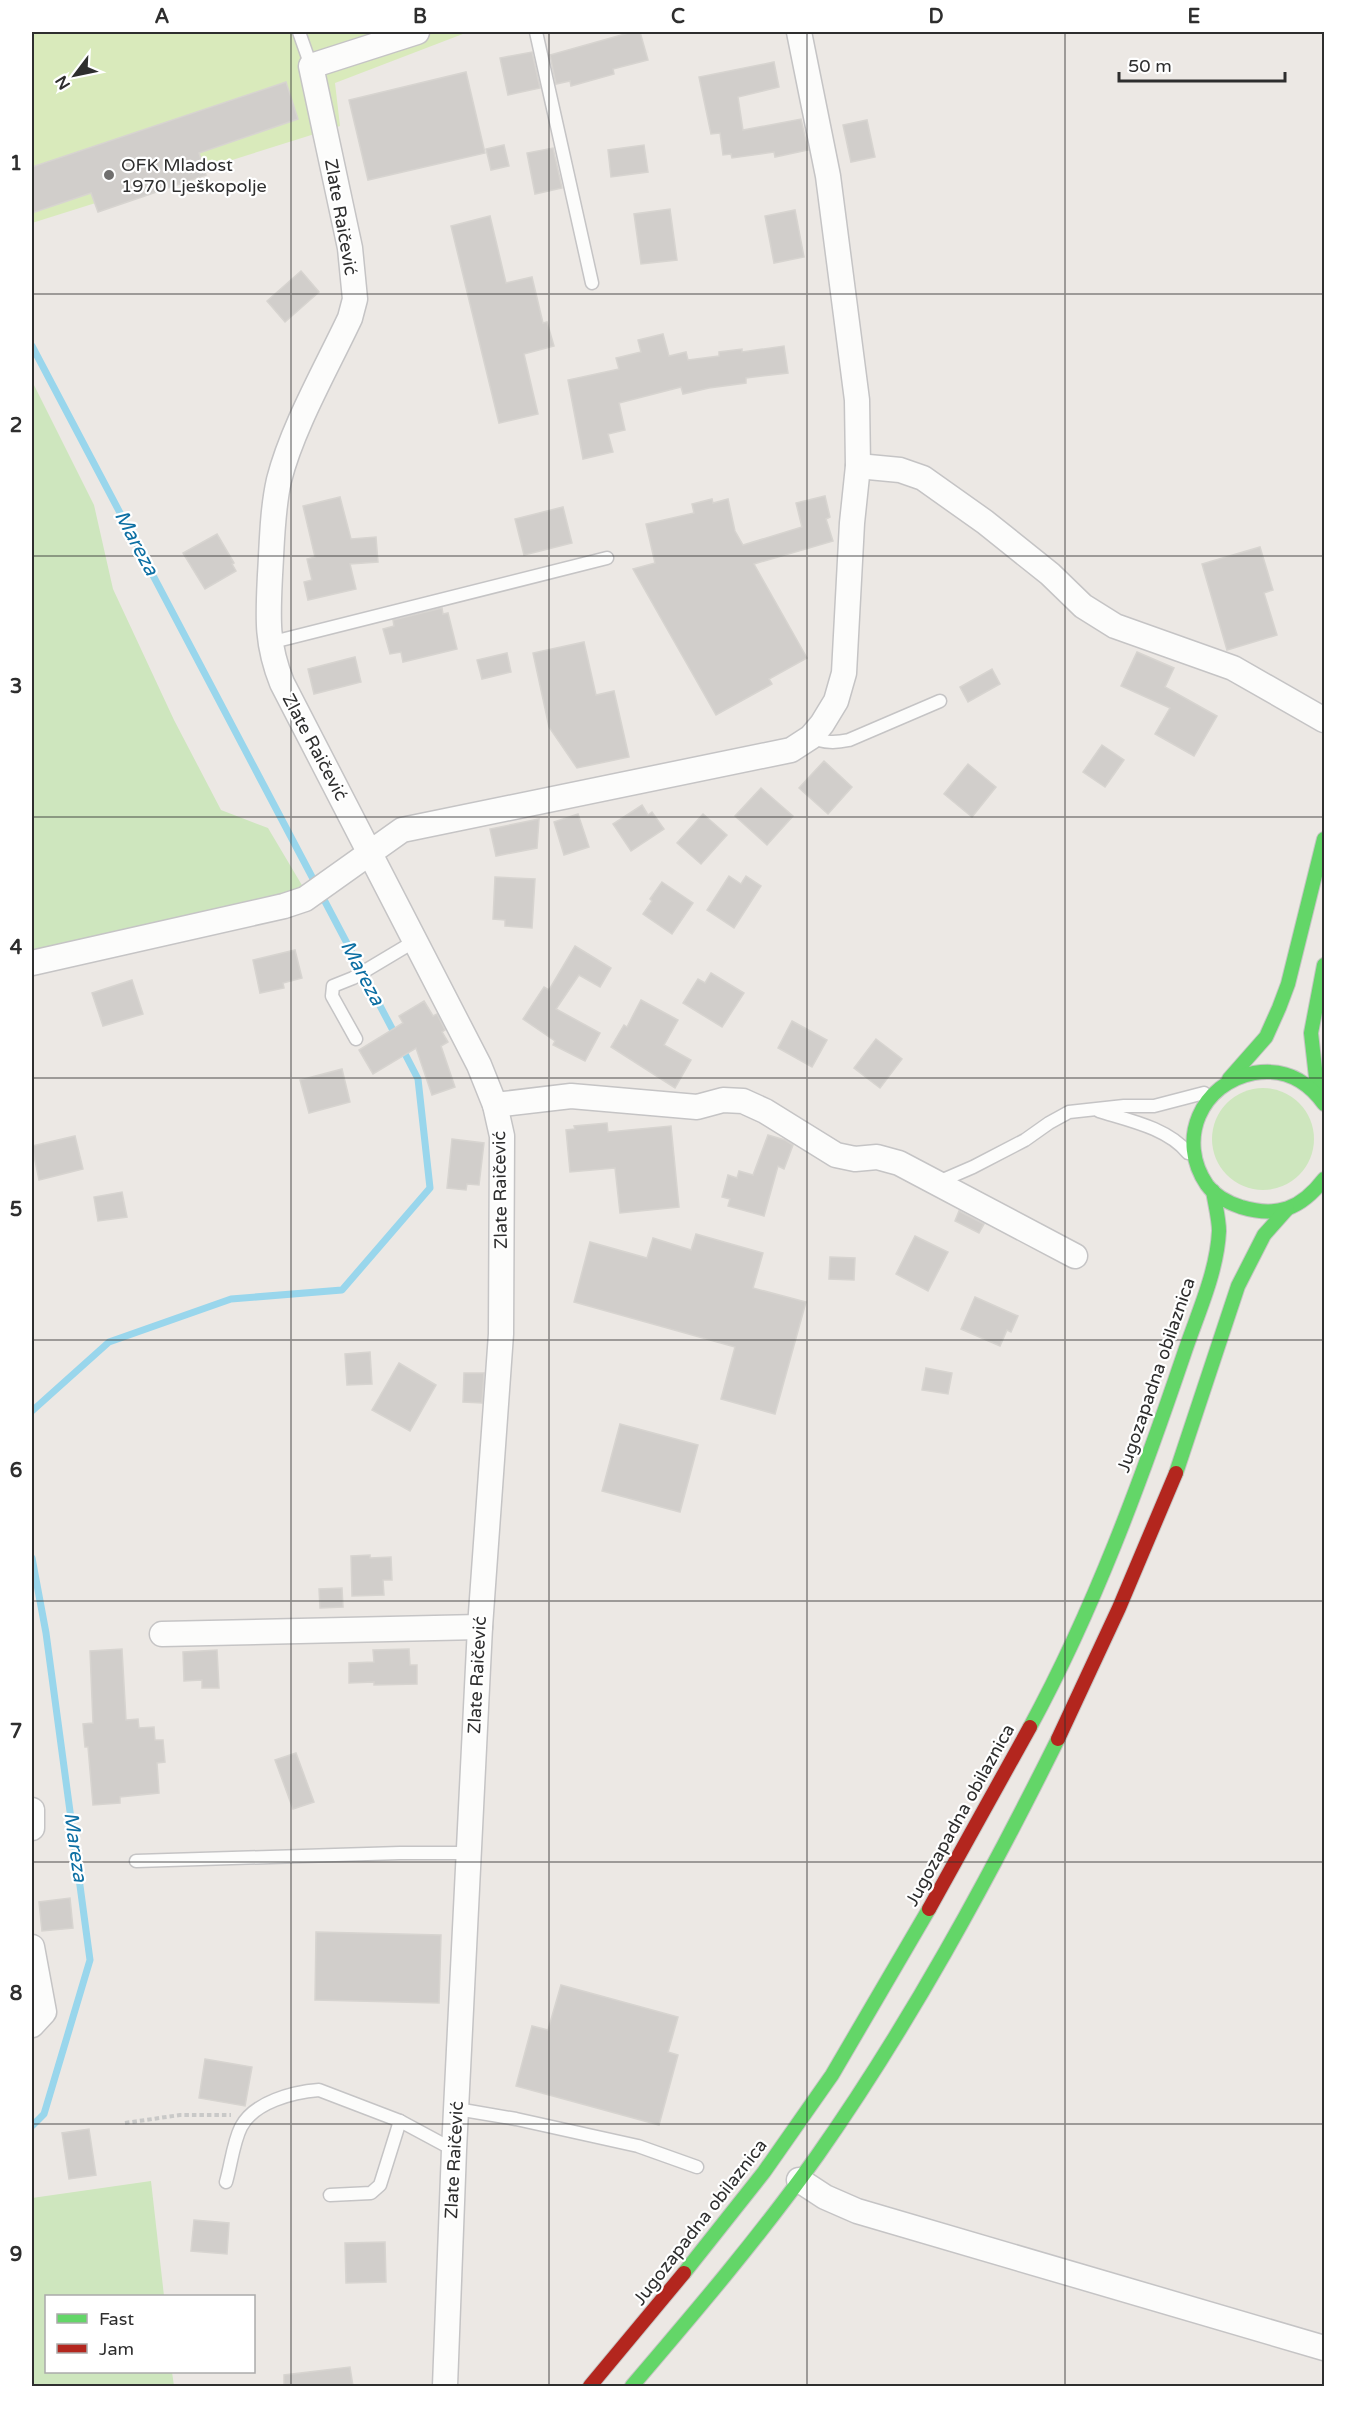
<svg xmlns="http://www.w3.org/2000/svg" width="1356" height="2418" font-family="'Varela Round',sans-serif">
<rect width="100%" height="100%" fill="#ece8e4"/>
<g fill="#cee6be">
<path d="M32,381l62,124 19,84 61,131 47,90 47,18 38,64 -274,60z"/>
<circle cx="1263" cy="1139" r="51"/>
<path d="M151,2181l13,115h-118v76h126l2,14h-142v-188z"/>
</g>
<path fill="#d9eabb" d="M32,32h436l-133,51 5,43 -308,97z"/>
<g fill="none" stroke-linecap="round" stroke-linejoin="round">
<g stroke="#99d6ec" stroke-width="7">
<path d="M32,346l365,692"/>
<path d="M32,1411l77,-69 122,-43 111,-9 88,-102 -12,-109 -16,-31"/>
<path d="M32,1558l14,75 44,327 -46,154 -12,12"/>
</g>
</g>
<g fill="#d1cecb" stroke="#d7d4d0" stroke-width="1.5">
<path d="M632,32h8l8,28 -35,9 1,5 -43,12 -1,-5 -14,3 -6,-29z"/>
<path d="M532,52l8,36 -32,7 -8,-37z"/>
<path d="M774,62l5,25 -41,10 5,33 58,-11 7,31 -33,7 -1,-5 -42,6 -1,-4 -8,1 -3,-22 -9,1 -12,-57z"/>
<path d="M466,72l19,81 -117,27 -19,-80z"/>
<path d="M286,82l12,37 -99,34 7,22 -108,37 -7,-19 -59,20v-46z"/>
<path d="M867,120l8,37 -24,5 -8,-37z"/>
<path d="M504,145l5,21 -18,4 -5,-21z"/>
<path d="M644,145l4,27 -37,5 -3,-27z"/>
<path d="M553,148l9,40 -27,6 -8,-41z"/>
<path d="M670,209l7,51 -36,4 -7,-50z"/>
<path d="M795,210l9,47 -30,6 -9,-47z"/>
<path d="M490,216l16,67 26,-6 11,46 4,-1 7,24 -30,8 14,60 -39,9 -48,-197z"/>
<path d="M301,271l18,21 -34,30 -18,-21z"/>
<path d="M663,334l6,22 17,-4 2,8 31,-4v-4l23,-3v3l42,-6 4,27 -42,5v5l-37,5 -26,6 -2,-7 -62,16 6,27 -17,4 5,18 -30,7 -15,-79 51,-11 -3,-11 25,-6 -3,-12z"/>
<path d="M825,496l5,21 -4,2 7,22 -79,23 53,94 -38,21 3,5 -56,31 -83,-146 22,-6 -9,-39 48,-11 -2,-9 20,-5 1,4 15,-4 7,32 8,14 59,-18 -6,-24z"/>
<path d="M340,497l11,42 25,-2 2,25 -28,2 6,25 -48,11 -4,-18 8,-2 -5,-21 8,-2 -12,-51z"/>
<path d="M563,507l9,36 -48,12 -9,-36z"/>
<path d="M217,534l17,29 -2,1 4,7 -31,18 -22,-36z"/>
<path d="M1260,547l13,43 -9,3 13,42 -50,15 -25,-86z"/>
<path d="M442,608l1,6 5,-1 9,36 -54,13 -2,-10 -11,2 -7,-25 11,-3 -1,-6z"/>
<path d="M584,642l12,53 18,-4 15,66 -52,11 -28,-41 -16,-74z"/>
<path d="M1137,652l37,16 -9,19 52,29 -23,40 -39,-22 15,-26 -49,-22z"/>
<path d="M507,653l4,19 -29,7 -5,-19z"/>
<path d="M355,657l6,25 -47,12 -6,-25z"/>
<path d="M992,669l8,15 -32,18 -8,-15z"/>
<path d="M1102,745l22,15 -19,27 -22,-15z"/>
<path d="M824,761l28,26 -24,27 -29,-26z"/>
<path d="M968,764l28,23 -24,30 -28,-23z"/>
<path d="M761,788l32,28 -26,29 -32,-29z"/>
<path d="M642,805l6,10 4,-3 12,17 -33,22 -18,-27z"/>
<path d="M578,814l11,33 -25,8 -10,-33z"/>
<path d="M703,814l24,21 -26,29 -24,-21z"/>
<path d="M539,819l-2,29 -41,8 -6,-27z"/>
<path d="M729,876l12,8 5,-8 15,10 -27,42 -27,-18z"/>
<path d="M495,877l40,2 -3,49 -27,-2v-6l-12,-1z"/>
<path d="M662,882l31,21 -21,31 -29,-20 9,-13 -2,-2z"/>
<path d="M575,946l36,22 -11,19 -21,-12 -23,34 44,24 -15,28 -32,-16 2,-4 -32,-22 21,-32 5,3z"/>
<path d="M295,950l7,28 -19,5 1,5 -24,5 -7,-33z"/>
<path d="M711,973l33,20 -22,34 -39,-24 15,-24 7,4z"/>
<path d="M132,980l11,34 -40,12 -11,-33z"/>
<path d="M641,1000l37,20 -14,25 27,15 -16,28 -64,-41 13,-22 3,2z"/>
<path d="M424,1001l9,15 4,-2 8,16 -3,2 6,10 -7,4 14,41 -23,8 -16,-47 -43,26 -14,-24 44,-27 -4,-7z"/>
<path d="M792,1021l35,19 -15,27 -34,-19z"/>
<path d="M876,1039l26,20 -22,29 -26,-20z"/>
<path d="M342,1069l8,33 -41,11 -9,-33z"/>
<path d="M607,1123l1,9 63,-6 8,81 -59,6 -5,-45 -45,4 -4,-42 9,-1 -1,-3z"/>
<path d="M768,1135l17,5 8,5 -9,24 -6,-3 -14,50 -36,-10 2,-7 -8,-2 6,-22 9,3 2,-7 14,4z"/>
<path d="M75,1136l8,33 -44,11 -7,-34z"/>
<path d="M452,1139l32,4 -5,42 -12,-1 -1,6 -19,-2z"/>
<path d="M122,1192l5,25 -29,4 -4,-24z"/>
<path d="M959,1211l25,13 -5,9 -24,-12z"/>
<path d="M696,1234l67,19 -10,35 53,14 -31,112 -54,-15 14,-52 -161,-45 16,-60 57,16 6,-20 38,12z"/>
<path d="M915,1236l33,16 -20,39 -32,-17z"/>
<path d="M830,1257l25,1 -1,22 -25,-1z"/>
<path d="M975,1297l43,19 -7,16 -4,-2 -7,16 -39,-17z"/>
<path d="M370,1352l2,32 -25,1 -2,-31z"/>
<path d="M399,1363l37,22 -26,46 -38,-21z"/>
<path d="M926,1368l26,5 -4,21 -26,-4z"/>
<path d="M464,1373h20l-2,30 -19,-1z"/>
<path d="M620,1424l78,21 -18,67 -78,-21z"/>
<path d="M370,1555v3l21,-1 1,23h-9l1,15 -32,1 -1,-40z"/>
<path d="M342,1588l1,19 -23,1 -1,-19z"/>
<path d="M122,1649l4,71 12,-1 1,9 15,-1 1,13h8l2,22 -8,1 2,30 -39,4v6l-27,2 -5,-58h-3l-2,-23 10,-1 -3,-72z"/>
<path d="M409,1649l1,16h7v19l-43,1v-3l-25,1v-20l25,-1 -1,-12z"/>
<path d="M217,1650l2,38h-17v-8l-18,1 -1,-29z"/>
<path d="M296,1753l18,49 -21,7 -18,-49z"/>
<path d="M70,1898l3,30 -31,3 -3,-29z"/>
<path d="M316,1932l125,3 -2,68 -124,-3z"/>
<path d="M561,1985l117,32 -10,35 10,3 -19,70 -143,-39 16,-60 16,4z"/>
<path d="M205,2059l47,8 -7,39 -46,-8z"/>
<path d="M89,2129l7,46 -27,4 -7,-46z"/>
<path d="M194,2220l35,3 -2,31 -36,-3z"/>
<path d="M385,2242l1,40 -40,1 -1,-40z"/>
<path d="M350,2367l3,19h-69v-11z"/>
</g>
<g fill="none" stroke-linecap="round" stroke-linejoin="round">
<g stroke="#c5c4c5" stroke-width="15">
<g id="lane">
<path d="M299,32l12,34"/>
<path d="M536,32l56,251"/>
<path d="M269,643l338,-85"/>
<path d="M811,737c14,6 24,6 38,3l91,-39"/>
<path d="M356,1039l-24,-43 1,-10 20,-8 62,-37"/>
<path d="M1099,1111c29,9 69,17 89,42"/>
<path d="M936,1183l37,-16 52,-27 24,-17 20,-11 55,-6h30l50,-13"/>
<path d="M136,1861l264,-8h68"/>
<path d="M457,2109l59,10 122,27 59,21"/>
<path d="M226,2182c5,-17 7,-39 15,-55 13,-25 52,-35 78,-37l81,31 54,29"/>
<path d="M330,2195l41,-2 9,-8 20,-64"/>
</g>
</g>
<g stroke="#c5c4c5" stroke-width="27">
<g id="street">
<path d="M417,32l-106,34 39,182 5,51 -5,19c-23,49 -58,110 -71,162 -7,31 -7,64 -9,95 -2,42 -4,68 12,108l197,382 16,40 7,31 -1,198 -21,293 -26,523 -9,236"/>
<path d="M858,466l42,4 23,8 62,44 65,52 33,32 32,20 118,42 91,52"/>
<path d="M32,963l252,-57 21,-7 97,-69 389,-80 20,-13 11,-13 14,-23 8,-28 8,-150 6,-57 -1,-66 -29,-224 -29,-144"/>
<path d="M495,1105l76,-9 126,11 26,-7 20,1 22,10 71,44 19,4 22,-2 22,6 176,93"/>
<path d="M162,1634l318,-7"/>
<path d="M32,1810v18"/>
<path d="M32,1947l12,65 -12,13"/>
<path d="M799,2180l26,17 32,14 467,137"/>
</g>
</g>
<g stroke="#c6c5c4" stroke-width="16">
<g id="fast">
<path d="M1229,1079l37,-42 13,-29 9,-24 36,-145"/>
<path d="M1318,1095l-7,-62 13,-68"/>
<path d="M1324,1104c-17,-24 -40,-36 -70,-31 -53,10 -78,67 -47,112 8,11 22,18 34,22 36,11 60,2 83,-28"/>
<path d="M1176,1473l62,-187 26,-51 23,-26"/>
<path d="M1030,1727c64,-118 111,-246 154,-373 13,-39 33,-81 35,-123 0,-12 -4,-27 -6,-40"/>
<path d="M684,2273l80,-101 68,-97 97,-166"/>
<path d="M632,2386c64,-75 128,-150 185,-230 92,-131 170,-274 241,-417"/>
</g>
</g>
<g stroke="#c6c5c4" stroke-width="16">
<g id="jam">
<path d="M1058,1739l61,-131 57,-135"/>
<path d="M929,1909l101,-182"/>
<path d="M590,2386l94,-113"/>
</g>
</g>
<path stroke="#c9c9c8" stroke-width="4" stroke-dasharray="4.5 3" stroke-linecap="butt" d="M125,2123l55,-8h51"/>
<use href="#lane" stroke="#fcfcfb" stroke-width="12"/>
<use href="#street" stroke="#fcfcfb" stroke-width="24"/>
<use href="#fast" stroke="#63d668" stroke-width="14"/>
<use href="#jam" stroke="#b3261e" stroke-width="14"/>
</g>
<path fill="none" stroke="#2e2e2e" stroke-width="1.5" stroke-opacity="0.55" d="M291,32v2354M549,32v2354M807,32v2354M1065,32v2354M32,294h1292M32,556h1292M32,817h1292M32,1078h1292M32,1340h1292M32,1601h1292M32,1862h1292M32,2124h1292"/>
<circle fill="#706f6e" stroke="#fff" stroke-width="2" cx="109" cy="175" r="6"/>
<g text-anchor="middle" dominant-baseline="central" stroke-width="4.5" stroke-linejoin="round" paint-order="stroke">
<g font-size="18" fill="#2e2e2e" stroke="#fff" text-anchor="start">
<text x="121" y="165">OFK Mladost<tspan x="121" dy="21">1970 Lješkopolje</tspan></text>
</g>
<g font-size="18" fill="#2e2e2e" stroke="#fff">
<text transform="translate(341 217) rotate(80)">Zlate Raičević</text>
<text transform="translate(315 747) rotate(62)">Zlate Raičević</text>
<text transform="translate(500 1190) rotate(-91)">Zlate Raičević</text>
<text transform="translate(1156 1375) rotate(-71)">Jugozapadna obilaznica</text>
<text transform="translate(477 1675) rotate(-87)">Zlate Raičević</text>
<text transform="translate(960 1815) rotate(-61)">Jugozapadna obilaznica</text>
<text transform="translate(454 2160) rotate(-87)">Zlate Raičević</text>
<text transform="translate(700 2222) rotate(-52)">Jugozapadna obilaznica</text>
</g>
<g font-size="20" font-style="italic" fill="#0d6fa3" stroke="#fff">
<text transform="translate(136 543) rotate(62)">Mareza</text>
<text transform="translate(362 973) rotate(62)">Mareza</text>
<text transform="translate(75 1847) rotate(82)">Mareza</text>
</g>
</g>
<rect width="1356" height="2418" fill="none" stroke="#ffffff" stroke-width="66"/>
<rect x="45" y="2295" width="210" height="78" fill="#ffffff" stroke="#ababab" stroke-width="1.5"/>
<rect x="57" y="2314" width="30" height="9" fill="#63d668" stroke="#ababab" stroke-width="1.5"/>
<text x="99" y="2325" font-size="18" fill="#2e2e2e">Fast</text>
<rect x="57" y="2344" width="30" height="9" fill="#b3261e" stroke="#ababab" stroke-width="1.5"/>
<text x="99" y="2355" font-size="18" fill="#2e2e2e">Jam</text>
<g transform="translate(75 75) rotate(238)" stroke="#ffffff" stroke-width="4.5" paint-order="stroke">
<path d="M0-4.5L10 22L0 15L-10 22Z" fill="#2e2e2e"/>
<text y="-9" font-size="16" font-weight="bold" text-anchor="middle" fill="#2e2e2e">N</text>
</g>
<path d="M1119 72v9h166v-9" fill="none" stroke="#2e2e2e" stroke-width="3"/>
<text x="1128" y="72" font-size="18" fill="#2e2e2e" stroke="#ffffff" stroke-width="4.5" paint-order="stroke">50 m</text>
<rect x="33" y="33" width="1290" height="2352" fill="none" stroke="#2e2e2e" stroke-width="2"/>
<g font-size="20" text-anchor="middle" font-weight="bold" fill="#2e2e2e">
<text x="162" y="23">A</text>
<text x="420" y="23">B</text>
<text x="678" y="23">C</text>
<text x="936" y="23">D</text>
<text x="1194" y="23">E</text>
<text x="16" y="170">1</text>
<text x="16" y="432">2</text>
<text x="16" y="693">3</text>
<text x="16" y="954">4</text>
<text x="16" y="1216">5</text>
<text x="16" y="1477">6</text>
<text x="16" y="1738">7</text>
<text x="16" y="2000">8</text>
<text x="16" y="2261">9</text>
</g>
</svg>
